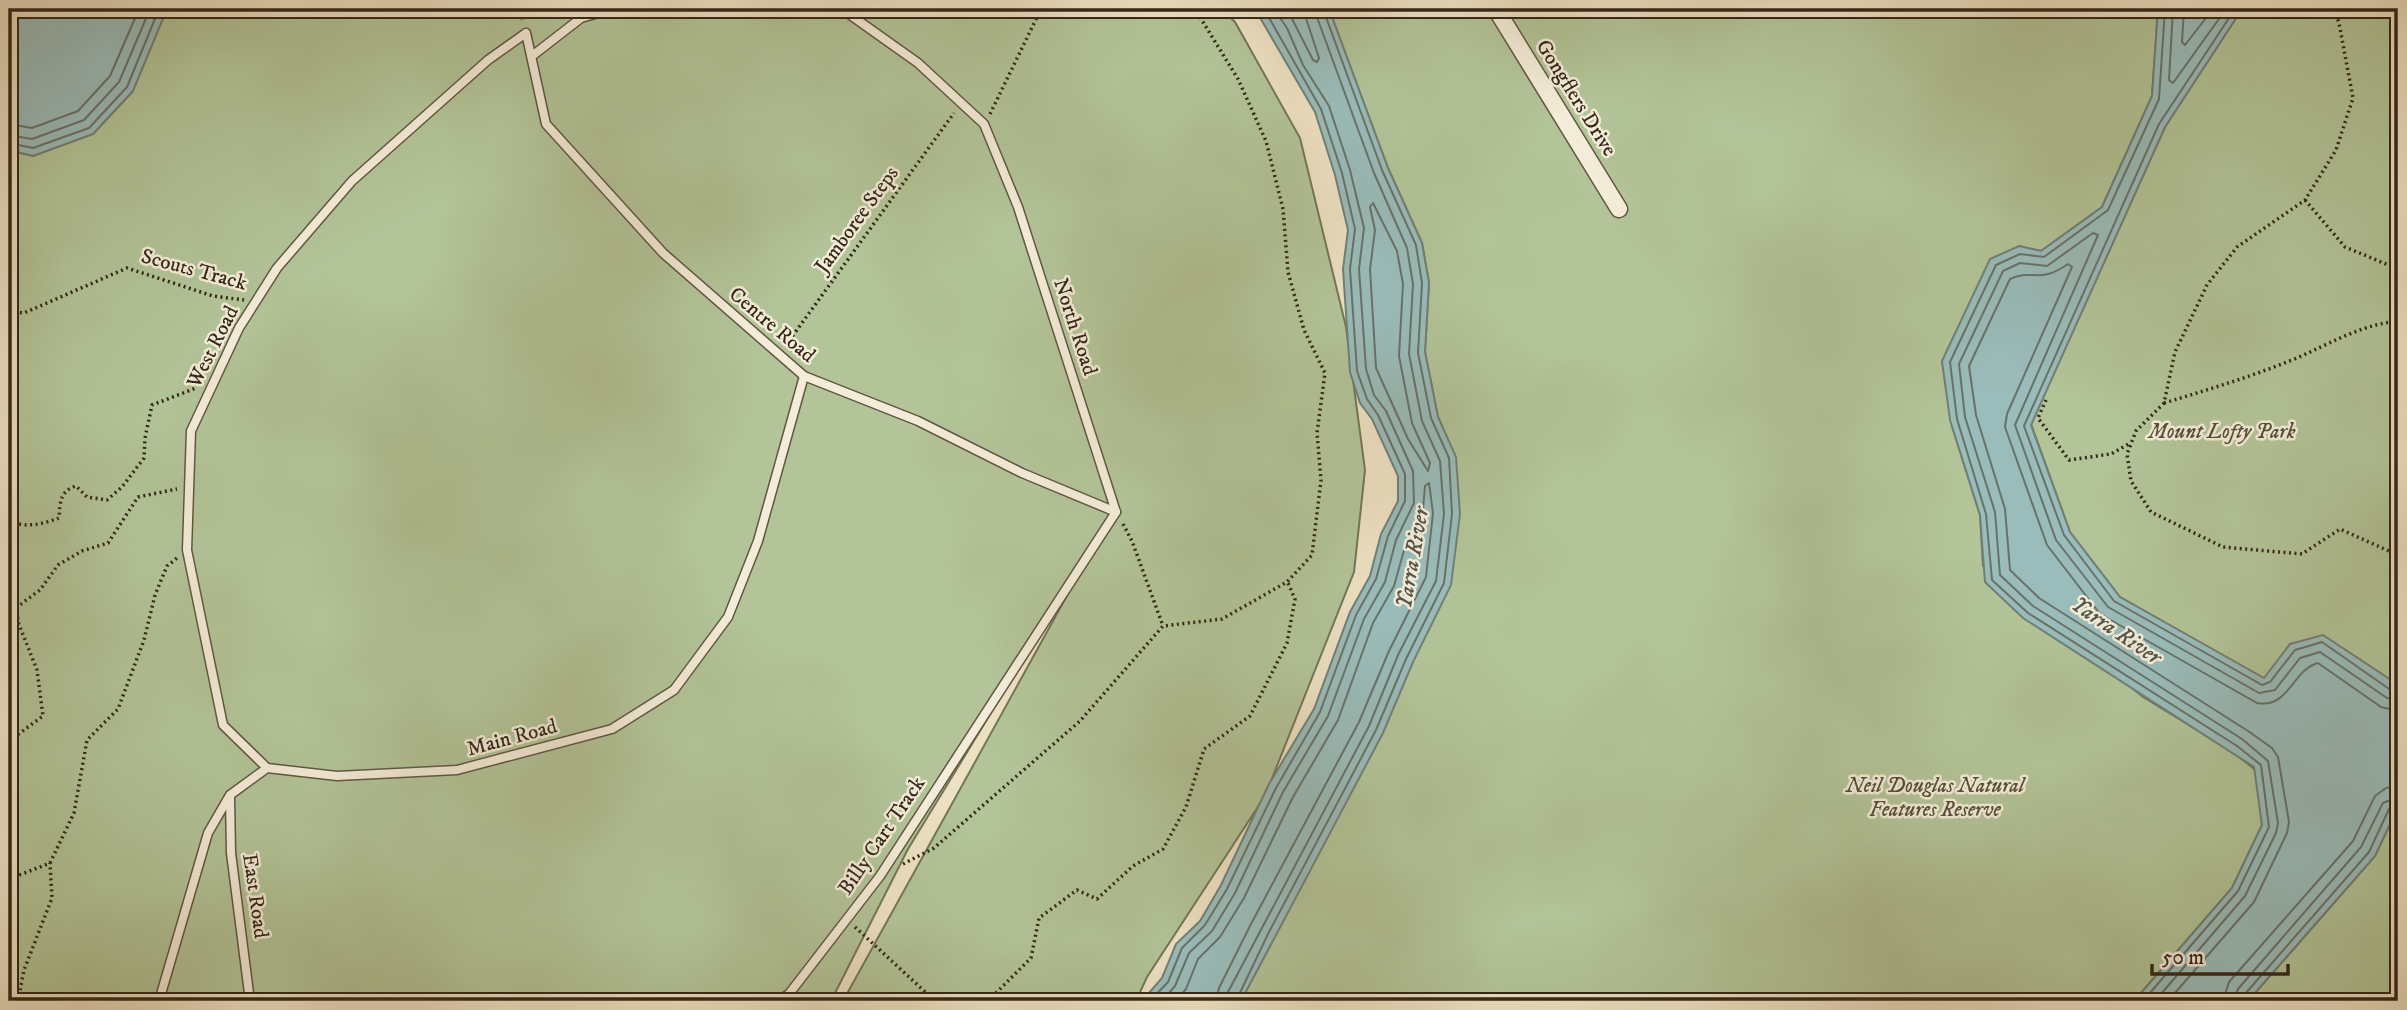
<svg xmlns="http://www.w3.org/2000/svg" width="2407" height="1010" font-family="'IM FELL DW Pica',serif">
<rect width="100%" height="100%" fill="#ede1c3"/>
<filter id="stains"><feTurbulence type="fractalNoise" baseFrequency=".00286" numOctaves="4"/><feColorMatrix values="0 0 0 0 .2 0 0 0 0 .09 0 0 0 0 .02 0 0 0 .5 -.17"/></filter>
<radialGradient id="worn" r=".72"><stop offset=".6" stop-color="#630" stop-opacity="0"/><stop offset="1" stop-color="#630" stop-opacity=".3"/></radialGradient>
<g fill="#b2c498" stroke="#737658" stroke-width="2">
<path d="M151,9h1070l14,13 65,116 46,189 19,143 -11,102 -89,224 -118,181 -11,24h-293l268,-485 -203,333 -77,152h-822v-851l24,6 60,-22 40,-43z"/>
<path d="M1329,9h829l-6,87 -50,111 -61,44 -22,-5 -77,115 10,65 28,89 3,51 160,131 90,55 25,20 4,53 -30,63 -98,113h-908l217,-573 -5,-11 -13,-65 4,-69 -7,-40 -34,-75z"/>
<path d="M2242,9h156v684l-4,-11 -104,-38 -25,35 -145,-82 -50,-65 -39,-108 134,-297z"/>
<path d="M2398,807v194h-150l127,-145z"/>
</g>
<g fill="#9abcba" stroke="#718079" stroke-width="2">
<path d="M9,9h158l-34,82 -40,43 -60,22 -24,-6z"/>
<path d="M1255,9h74l59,159 34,75 7,40 -4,69 13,65 18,40 4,57 -9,71 -38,77 -30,71 -142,268h-99l20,-23 14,-34 24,-23 21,-36 48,-101 45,-75 36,-97 20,-36 11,-42 17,-33v-25l-26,-57 -12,-16 -10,-31 -7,-103 5,-39 -13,-55 -20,-63z"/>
<path d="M2158,9h84l-77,118 -134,298 39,107 50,65 144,81 26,-34 33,-9 71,47 4,11v114l-23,49 -127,145h-114l98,-113 30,-63 -8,-58 -231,-149 -38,-36 -5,-67 -30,-95 -8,-59 48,-102 29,-13 22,5 61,-44 50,-111z"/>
</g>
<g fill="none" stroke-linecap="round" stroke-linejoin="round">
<g stroke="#677269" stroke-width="2">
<path d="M1287,9l26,51 4,2 2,-4 -16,-49"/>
<path d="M2173,9l-4,71 4,3 53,-74"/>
<path d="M2184,9l-2,33 3,3 28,-36"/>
<path d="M2235,9l-76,115 -135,302 40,109 50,66 148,84 8,-3 25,-32 27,-8 70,49 6,1"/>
<path d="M9,124l23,4 46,-17 32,-35 29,-67"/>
<path d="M9,135l23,4 52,-19 35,-38 31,-73"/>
<path d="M9,143l24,5 56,-20 38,-41 32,-78"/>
<path d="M1373,203l24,48 6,33 -4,72 13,67 18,40 -2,8 -20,-32 -32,-71 -6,-99 5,-39 -5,-23z"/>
<path d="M1150,1001l18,-19 14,-34 23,-23 22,-36 49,-101 44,-76 36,-97 20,-36 12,-43 17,-35v-27l-27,-59 -11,-16 -10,-28 -7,-102 5,-40 -13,-56 -21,-64 -57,-100"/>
<path d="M1162,1001l13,-15 14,-33 23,-22 23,-38 48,-101 45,-76 36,-97 21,-37 11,-42 18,-37 -1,-32 -27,-60 -12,-16 -8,-26 -7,-100 5,-41 -14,-58 -21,-64 -26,-41 -16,-37 -13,-19"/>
<path d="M1176,1001l10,-12 12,-30 22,-22 24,-39 49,-101 45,-77 35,-97 21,-37 12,-43 17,-34 2,-23 4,-3 4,30 -7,64 -37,74 -30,71 -108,202 -32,64 -3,13"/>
<path d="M1227,1001l1,-9 141,-266 29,-71 38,-74 8,-67 -4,-53 -18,-40 -13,-67 4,-70 -6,-36 -33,-75 -60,-164"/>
<path d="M1236,1001l33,-69 107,-202 30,-71 38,-76 8,-69 -3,-56 -18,-40 -13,-65 4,-70 -6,-38 -34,-75 -59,-161"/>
<path d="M2143,1001l95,-110 31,-64 -8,-62 -24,-19 -209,-133 -36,-33 -6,-66 -29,-95 -7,-57 46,-97 24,-11 24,3 64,-47 51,-111 6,-90"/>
<path d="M2155,1001l90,-105 31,-63 2,-10 -10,-62 -26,-22 -209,-133 -33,-31 -5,-63 -30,-95 -6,-53 44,-93 17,-8 27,3 46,-33 5,2 -83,190 41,115 52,67 151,86 16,-3 25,-32 20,-6 67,46 11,3"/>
<path d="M2168,1001l86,-99 33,-69 2,-11 -11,-65 -6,-9 -24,-17 -209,-133 -29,-28 -5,-61 -29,-94 -7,-49 41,-87c23,-11 28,6 58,-15l4,3 -65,147 -2,13 42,118 53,69 157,89c32,6 35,-33 61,-40l63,44 17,4"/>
<path d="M2223,1001l6,-19 124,-141 22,-45 11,-8 12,-2"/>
<path d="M2234,1001l4,-12 123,-142 22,-44 15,-6"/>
<path d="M2243,1001l2,-7 124,-142 20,-43 9,-3"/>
</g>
<g stroke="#625643" stroke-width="11">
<g id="lane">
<path d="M532,56l49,-38 32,-9"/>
<path d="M267,768l-44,-43 -36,-175 4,-119 48,-103 38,-60 75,-87 136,-121 38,-27 20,91 117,129 141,123 114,45 104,52 94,39"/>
<path d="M230,798l1,55 19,148"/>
<path d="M159,1001l49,-168 22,-38 37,-27 70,8 120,-6 155,-41 62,-39 54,-73 30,-76 46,-165"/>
<path d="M778,1001l11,-7 91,-118 236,-364 -98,-305 -34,-83 -66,-61 -76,-54"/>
</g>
</g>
<g stroke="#625643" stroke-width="19">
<path id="street" d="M1496,9l123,200"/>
</g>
<g stroke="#342718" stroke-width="3.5" stroke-dasharray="2 3.5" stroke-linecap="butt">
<path d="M519,9l3,11"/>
<path d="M2334,9l5,14 14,75 -17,52 -31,50 -68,47 -30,38 -32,67 -11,51 -28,28 -9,23 4,27 20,31 72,35 79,7 38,-25 58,26"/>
<path d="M990,114l51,-105"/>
<path d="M2305,200l40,47 53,22"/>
<path d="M9,311l15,2 103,-45 86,28 31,4"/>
<path d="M786,345l168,-232"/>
<path d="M2046,400l-8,18 31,42 42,-6 19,-11"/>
<path d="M2164,403c43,-13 86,-26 128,-43 36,-15 67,-35 106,-39"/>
<path d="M9,520c14,9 35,4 50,-2 1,-16 1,-27 17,-32l11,11 20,3 15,-13 22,-29 1,-20 7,-33 44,-17"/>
<path d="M1123,524l9,17 31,85"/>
<path d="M9,741l34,-25 -6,-46 -19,-48 -1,-15 23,-17 18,-25 24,-14 26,-8 30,-46 39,-8"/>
<path d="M903,864l31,-16 146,-127 83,-95 59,-7 65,-37 25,-27 9,-75 -4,-47 8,-60 -21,-43 -16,-58 -5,-63 -17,-68 -28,-62 -43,-70"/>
<path d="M9,879l41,-16 24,-50 13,-73 31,-31 26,-69 11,-45 12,-29 10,-8"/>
<path d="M855,927l80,74"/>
<path d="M18,1001l6,-31 28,-72 -2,-35"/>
<path d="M988,1001l43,-43 8,-40 38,-28 20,9 36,-33 30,-17 23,-42 18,-58 46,-33 37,-73 8,-44 -7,-16"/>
<path d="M2385,1001l13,-15"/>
</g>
<use href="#lane" stroke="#f3ecd8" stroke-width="8"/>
<use href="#street" stroke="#f3ecd8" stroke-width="16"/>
</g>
<g text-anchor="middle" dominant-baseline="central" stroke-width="5" stroke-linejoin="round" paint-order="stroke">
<g font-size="21" fill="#342718" stroke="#f3ecd8">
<text transform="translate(1576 98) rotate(58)">Gongflers Drive</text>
<text transform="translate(857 220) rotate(-54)">Jamboree Steps</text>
<text transform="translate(194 270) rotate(15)">Scouts Track</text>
<text transform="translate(772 325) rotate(40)">Centre Road</text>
<text transform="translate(1075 327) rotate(72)">North Road</text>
<text transform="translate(213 347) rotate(-63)">West Road</text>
<text transform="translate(512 738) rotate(-15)">Main Road</text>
<text transform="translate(882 836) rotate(-56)">Billy Cart Track</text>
<text transform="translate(255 896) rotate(82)">East Road</text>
</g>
<g font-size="21" font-style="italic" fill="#544e38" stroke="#f3ecd8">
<text x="2222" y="432">Mount Lofty Park</text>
<text x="1935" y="786">Neil Douglas Natural<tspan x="1935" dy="24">Features Reserve</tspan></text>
</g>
<g font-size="23" font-style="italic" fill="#535449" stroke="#f3ecd8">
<text transform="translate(1413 558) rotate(-80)">Yarra River</text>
<text transform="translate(2116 631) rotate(34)">Yarra River</text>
</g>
</g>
<rect width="2407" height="1010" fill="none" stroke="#ede1c3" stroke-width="35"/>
<rect x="10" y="10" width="2386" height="989" fill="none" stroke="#342718" stroke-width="3.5"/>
<rect x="18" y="18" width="2372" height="975" fill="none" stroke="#342718" stroke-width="2"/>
<path d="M2152 964v10h136v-10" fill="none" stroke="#342718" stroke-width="3.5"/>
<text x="2162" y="964" font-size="21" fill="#342718" stroke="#f3ecd8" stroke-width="5" paint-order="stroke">50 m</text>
<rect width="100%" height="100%" filter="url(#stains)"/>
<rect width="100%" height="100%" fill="url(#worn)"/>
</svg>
